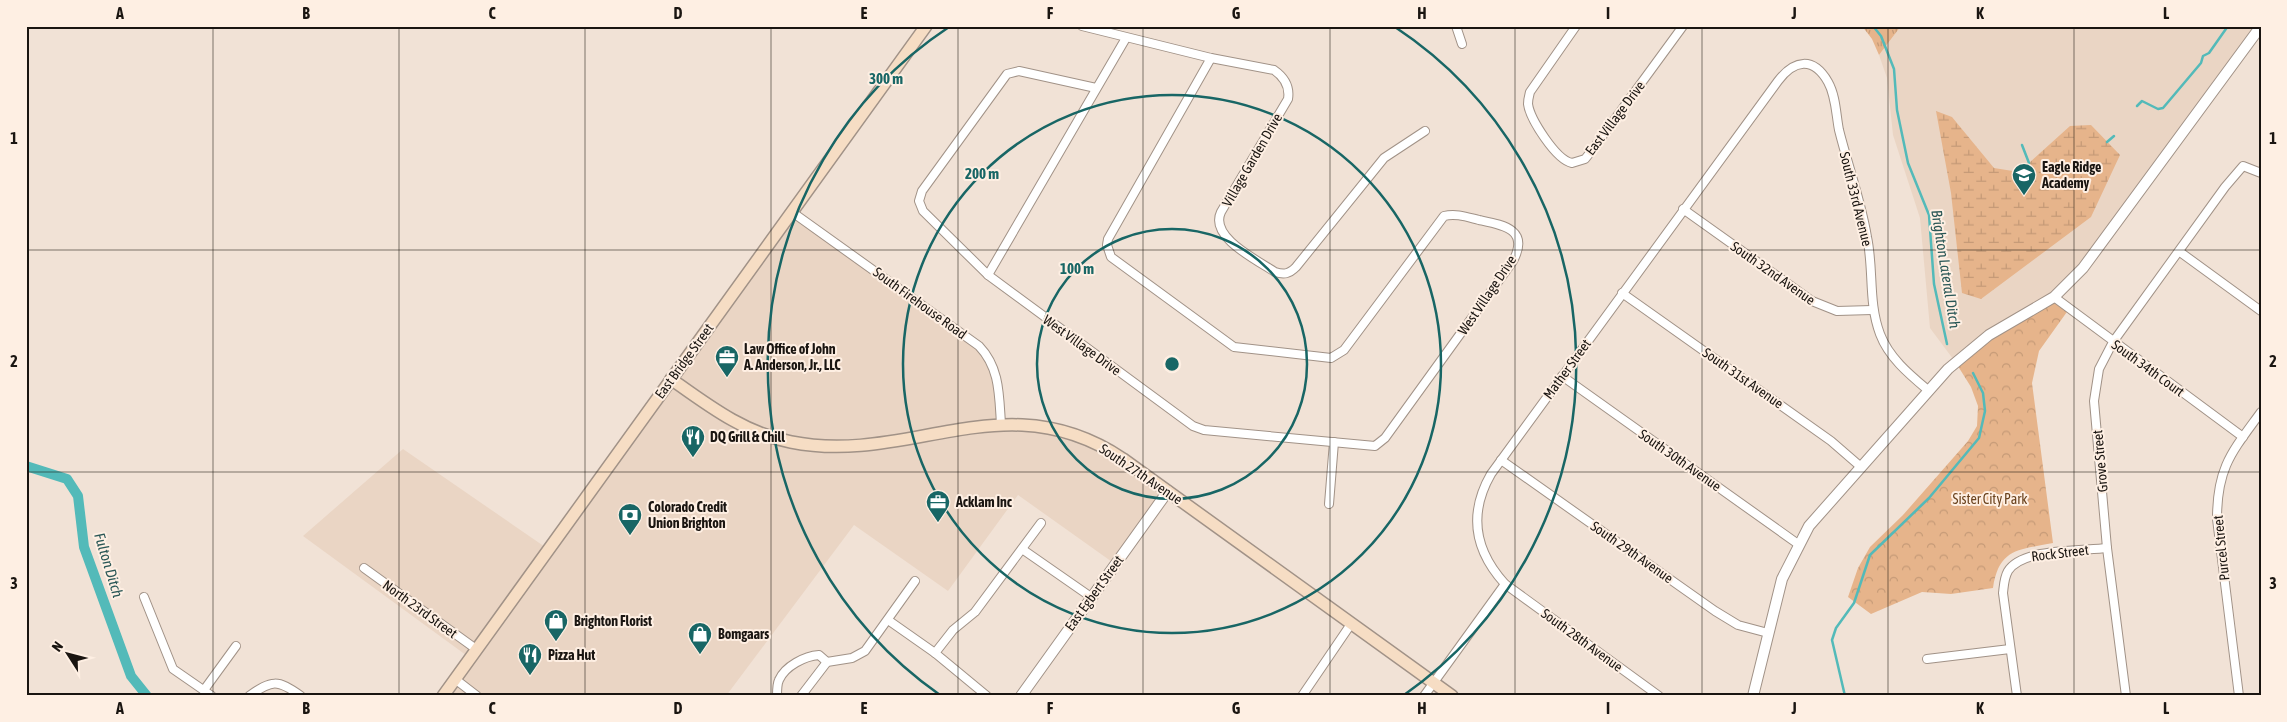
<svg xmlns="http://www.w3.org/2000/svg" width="2287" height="722" font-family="'Asap Condensed',sans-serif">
<defs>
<pattern id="grass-tufts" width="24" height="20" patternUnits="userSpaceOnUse" patternTransform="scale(1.25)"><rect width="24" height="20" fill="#e6b48b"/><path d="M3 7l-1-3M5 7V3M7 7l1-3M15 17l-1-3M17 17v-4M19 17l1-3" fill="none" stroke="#c59a77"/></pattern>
<pattern id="wetland-marsh" width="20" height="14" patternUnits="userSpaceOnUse" patternTransform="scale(1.25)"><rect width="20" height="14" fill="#e6b48b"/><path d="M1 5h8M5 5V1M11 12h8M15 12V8" fill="none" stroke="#c59a77"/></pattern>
<pattern id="park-crowns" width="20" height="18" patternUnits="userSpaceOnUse" patternTransform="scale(1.25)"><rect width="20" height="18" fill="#e6b48b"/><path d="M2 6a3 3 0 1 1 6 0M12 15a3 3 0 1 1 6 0" fill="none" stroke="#c59a77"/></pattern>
</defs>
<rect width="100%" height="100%" fill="#f1e2d6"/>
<g fill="#ead5c4">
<path d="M1901,26h360l-40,57 -167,214 -98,66 -26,-35 -10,-110 -27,-83 -6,-57 -8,-23z"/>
<path d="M792,212l187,134 12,14 11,63 79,13 87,55 -53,73 -97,-69 -70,96 -94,-66 -128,171h-283l27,-38 -167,-122 100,-87 145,100z"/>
</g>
<path fill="url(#grass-tufts)" d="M1862,26h39l-22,29 -7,-16z"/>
<path fill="url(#wetland-marsh)" d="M1936,111l16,6 42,51 25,4 51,-46 21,-1 29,30 -29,62 -110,82 -19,-6 -11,-100z"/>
<path fill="url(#park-crowns)" d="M2054,297l15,12 -30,42 -7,32 21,160c-34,7 -54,5 -60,45l-42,6 -29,-2 -51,22 -23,-17 10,-29 12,-21 33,-32 65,-74 9,-15 1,-20 -7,-19 -15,-24z"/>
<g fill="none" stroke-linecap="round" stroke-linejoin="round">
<g stroke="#53bab9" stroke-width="2.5">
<path d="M1873,26l8,10 13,33 3,41 11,53 21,52 5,69 13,60"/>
<path d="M2137,106l5,-5 16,8 5,-1 38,-45 2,-7 6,-3 19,-27"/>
<path d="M2107,142l7,-6"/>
<path d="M2022,145l7,18"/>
<path d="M1845,696l-13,-56 4,-12 18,-25 16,-48 59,-57 50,-60 6,-27 -2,-18 -10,-20"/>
</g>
<path stroke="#53bab9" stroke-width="10" d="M26,466l41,13 11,17 6,51 47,129 16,20"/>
<g stroke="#a19287" stroke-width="10">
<g id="minor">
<path d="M1082,26l129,32 63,12c10,7 16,17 14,29l-67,113c-12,25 36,48 54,60 9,3 14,2 21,-5l88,-109 41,-27"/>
<path d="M1456,26l6,18"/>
<path d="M1576,26l-46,66c-1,4 -2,7 -2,12 2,15 28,56 44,59l13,-4 8,-10 90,-123"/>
<path d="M1096,88l-77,-17 -12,3 -85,117 -3,10 4,10 65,64 205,151 11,4 171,16 10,-8 128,-177c17,-32 -10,-36 -34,-41 -12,-3 -23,-7 -35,-4l-100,134 -13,8 -97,-11 -123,-90 -4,-12 1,-6 103,-181"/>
<path d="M1683,209l129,92 25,10 35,-1"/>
<path d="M792,212l187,134c21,22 20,49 22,78"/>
<path d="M2180,252l81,59"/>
<path d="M988,275l138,-237"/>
<path d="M1622,293l209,148 30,26"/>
<path d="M2054,297l189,140"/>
<path d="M1562,376l236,168"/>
<path d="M1501,460l214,151 23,14 30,8"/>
<path d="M1329,504l5,-62"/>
<path d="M1022,549l69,48"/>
<path d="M364,568l112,81"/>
<path d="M144,597l29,72 39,27"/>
<path d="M888,620l47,33 52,43"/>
<path d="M935,653l18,-23 22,-18 66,-89"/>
<path d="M1927,659l83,-10"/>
<path d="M455,679l22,17"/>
<path d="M204,690l32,-44"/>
<path d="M249,696c23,-16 28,-17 52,0"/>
<path d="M777,696c0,-5 0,-12 2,-16 6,-14 26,-24 40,-25l8,7"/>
<path d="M801,696l26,-34 25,-4 13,-7 50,-70"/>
<path d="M1302,696l49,-72"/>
<path d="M1424,696l81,-112"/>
<path d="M1659,696l-154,-112c-30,-33 -37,-70 -14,-110l287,-393c16,-21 35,-25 50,1 8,14 8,33 11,48 9,36 22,71 28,107 7,33 1,65 13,97 9,24 30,41 49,57"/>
<path d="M2017,696l-14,-103c1,-8 1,-15 5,-22 14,-23 74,-20 99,-23"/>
<path d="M2126,696l-19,-148 -13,-147 5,-32 14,-27 112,-155 18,-21 18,7"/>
<path d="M2239,696l-22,-177c0,-52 15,-67 44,-107"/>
</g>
</g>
<g stroke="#a19287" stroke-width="12">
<g id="tertiary">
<path d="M1021,696l147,-205"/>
<path d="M1753,696l29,-117 27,-53 139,-157 41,-34 65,-38 29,-29 178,-242"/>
</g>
</g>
<g stroke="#a19287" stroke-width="14">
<g id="secondary">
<path d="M671,379c38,27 73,54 120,63 119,24 214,-62 332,17l329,237"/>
<path d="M443,696l483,-670"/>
</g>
</g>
<use href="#minor" stroke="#fff" stroke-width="8"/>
<use href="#tertiary" stroke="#fff" stroke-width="10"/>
<use href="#secondary" stroke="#f6ddc4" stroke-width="11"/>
</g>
<path fill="none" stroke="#1a1511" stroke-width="1" stroke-opacity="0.55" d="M213,26v670M399,26v670M585,26v670M771,26v670M958,26v670M1143,26v670M1330,26v670M1515,26v670M1702,26v670M1888,26v670M2074,26v670M26,250h2235M26,472h2235"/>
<g fill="none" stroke="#186665" stroke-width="2.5">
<circle cx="1172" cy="364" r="135"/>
<circle cx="1172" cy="364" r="269"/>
<path d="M940 695A404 404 0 0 1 949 27M1395 27A404 404 0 0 1 1404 695"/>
</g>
<defs>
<g id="school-pin" transform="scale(1.25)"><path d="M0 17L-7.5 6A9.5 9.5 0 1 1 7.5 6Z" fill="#186665" stroke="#feefe3"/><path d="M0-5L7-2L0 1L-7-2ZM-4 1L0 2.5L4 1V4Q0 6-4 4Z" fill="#fff"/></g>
<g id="office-pin" transform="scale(1.25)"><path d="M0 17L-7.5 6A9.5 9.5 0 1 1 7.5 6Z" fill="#186665" stroke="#feefe3"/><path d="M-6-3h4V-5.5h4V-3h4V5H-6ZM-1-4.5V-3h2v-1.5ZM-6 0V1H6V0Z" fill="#fff"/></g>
<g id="restaurant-pin" transform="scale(1.25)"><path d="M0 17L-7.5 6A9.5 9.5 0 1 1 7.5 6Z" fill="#186665" stroke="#feefe3"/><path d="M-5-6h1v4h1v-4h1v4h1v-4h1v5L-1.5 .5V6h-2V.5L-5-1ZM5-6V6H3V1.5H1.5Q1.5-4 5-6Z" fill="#fff"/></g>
<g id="bank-pin" transform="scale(1.25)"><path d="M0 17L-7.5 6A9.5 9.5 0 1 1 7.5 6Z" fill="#186665" stroke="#feefe3"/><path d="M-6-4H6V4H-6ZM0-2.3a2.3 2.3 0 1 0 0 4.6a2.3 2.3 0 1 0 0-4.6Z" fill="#fff"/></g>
<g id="shop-pin" transform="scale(1.25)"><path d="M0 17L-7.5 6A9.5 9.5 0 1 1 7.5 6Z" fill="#186665" stroke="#feefe3"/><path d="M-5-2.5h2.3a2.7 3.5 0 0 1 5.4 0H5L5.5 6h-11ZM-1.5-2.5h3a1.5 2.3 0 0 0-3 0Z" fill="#fff"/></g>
</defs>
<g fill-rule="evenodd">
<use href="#school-pin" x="2024" y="175"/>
<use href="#office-pin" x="727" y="357"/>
<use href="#restaurant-pin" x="693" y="437"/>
<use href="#office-pin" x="938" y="502"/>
<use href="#bank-pin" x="630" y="515"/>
<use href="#shop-pin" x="556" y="621"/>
<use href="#shop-pin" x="700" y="634"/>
<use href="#restaurant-pin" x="530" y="655"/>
</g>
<g text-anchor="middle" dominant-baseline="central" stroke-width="4" stroke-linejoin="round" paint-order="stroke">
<g font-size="14" fill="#1a1511" stroke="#feefe3">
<text transform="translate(1615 118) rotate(-53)">East Village Drive</text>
<text transform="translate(1252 160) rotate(-60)">Village Garden Drive</text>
<text transform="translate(1856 199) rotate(76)">South 33rd Avenue</text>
<text transform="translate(1773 273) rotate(35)">South 32nd Avenue</text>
<text transform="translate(1487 295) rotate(-56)">West Village Drive</text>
<text transform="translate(920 303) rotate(36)">South Firehouse Road</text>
<text transform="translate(1082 345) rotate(36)">West Village Drive</text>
<text transform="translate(684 361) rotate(-54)">East Bridge Street</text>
<text transform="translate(2148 368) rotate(36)">South 34th Court</text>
<text transform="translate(1567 369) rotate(-54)">Mather Street</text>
<text transform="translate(1743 378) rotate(35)">South 31st Avenue</text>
<text transform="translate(1680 460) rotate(35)">South 30th Avenue</text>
<text transform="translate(2100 461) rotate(-95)">Grove Street</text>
<text transform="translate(1141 474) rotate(34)">South 27th Avenue</text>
<text transform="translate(2221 548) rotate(-96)">Purcel Street</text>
<text transform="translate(1632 552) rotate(35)">South 29th Avenue</text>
<text transform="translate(2060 553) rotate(-7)">Rock Street</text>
<text transform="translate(1094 593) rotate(-54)">East Egbert Street</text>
<text transform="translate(420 609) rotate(36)">North 23rd Street</text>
<text transform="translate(1582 640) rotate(36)">South 28th Avenue</text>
</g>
<g font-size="14" font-weight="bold" fill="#1a1511" stroke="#feefe3" text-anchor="start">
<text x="2042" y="167">Eagle Ridge<tspan x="2042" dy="16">Academy</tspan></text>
<text x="744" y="349">Law Office of John<tspan x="744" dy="16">A. Anderson, Jr., LLC</tspan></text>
<text x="710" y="437">DQ Grill &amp; Chill</text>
<text x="956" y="502">Acklam Inc</text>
<text x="648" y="507">Colorado Credit<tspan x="648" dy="16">Union Brighton</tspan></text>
<text x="574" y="621">Brighton Florist</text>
<text x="718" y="634">Bomgaars</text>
<text x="548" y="655">Pizza Hut</text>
</g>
<g font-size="14" fill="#6a421d" stroke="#feefe3">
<text x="1990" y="499">Sister City Park</text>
</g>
<g font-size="15" font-style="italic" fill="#2a5756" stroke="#feefe3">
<text transform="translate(1946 269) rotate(81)">Brighton Lateral Ditch</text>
<text transform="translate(109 565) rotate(73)">Fulton Ditch</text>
</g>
</g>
<circle cx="1172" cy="364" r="8" fill="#186665" stroke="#feefe3" stroke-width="2.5"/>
<g font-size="15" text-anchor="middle" font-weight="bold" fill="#186665" stroke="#feefe3" stroke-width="4" stroke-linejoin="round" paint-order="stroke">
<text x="886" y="84">300 m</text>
<text x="982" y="179">200 m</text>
<text x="1077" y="274">100 m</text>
</g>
<rect width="2287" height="722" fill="none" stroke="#feefe3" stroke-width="55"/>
<g transform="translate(68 654) rotate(306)" stroke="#feefe3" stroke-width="4" paint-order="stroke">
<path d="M0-4L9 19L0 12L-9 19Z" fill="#1a1511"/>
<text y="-8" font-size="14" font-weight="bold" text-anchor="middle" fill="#1a1511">N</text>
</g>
<rect x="28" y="28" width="2232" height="666" fill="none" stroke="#1a1511" stroke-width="2"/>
<g font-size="16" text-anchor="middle" font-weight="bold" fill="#1a1511">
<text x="120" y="19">A</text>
<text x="306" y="19">B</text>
<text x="492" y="19">C</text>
<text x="678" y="19">D</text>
<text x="864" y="19">E</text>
<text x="1050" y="19">F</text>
<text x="1236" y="19">G</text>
<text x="1422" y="19">H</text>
<text x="1608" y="19">I</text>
<text x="1794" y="19">J</text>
<text x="1980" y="19">K</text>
<text x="2166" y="19">L</text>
<text x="14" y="144">1</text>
<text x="2273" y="144">1</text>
<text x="14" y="367">2</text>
<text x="2273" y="367">2</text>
<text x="14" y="589">3</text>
<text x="2273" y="589">3</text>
<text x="120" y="714">A</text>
<text x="306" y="714">B</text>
<text x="492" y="714">C</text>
<text x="678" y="714">D</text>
<text x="864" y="714">E</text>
<text x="1050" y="714">F</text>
<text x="1236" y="714">G</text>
<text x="1422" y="714">H</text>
<text x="1608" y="714">I</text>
<text x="1794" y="714">J</text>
<text x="1980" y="714">K</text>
<text x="2166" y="714">L</text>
</g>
</svg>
